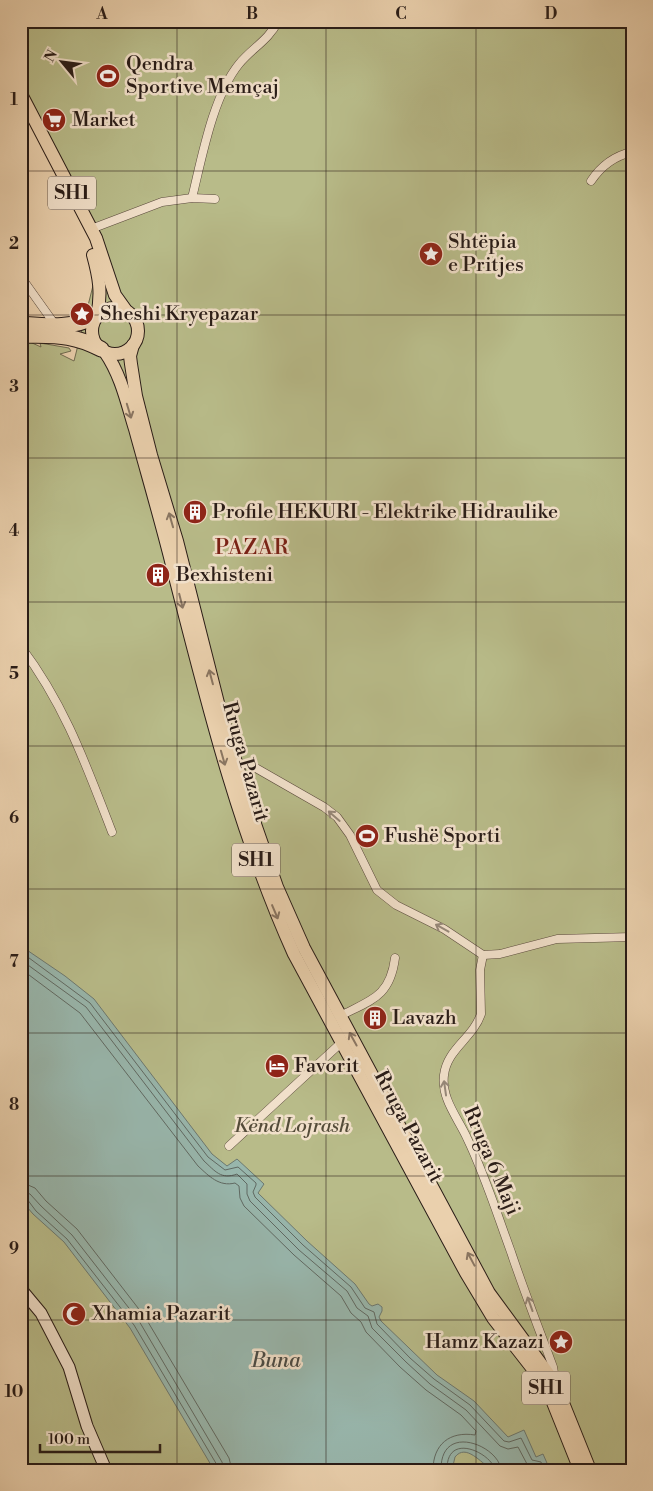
<svg xmlns="http://www.w3.org/2000/svg" width="653" height="1491" font-family="'Libre Bodoni',serif">
<rect width="100%" height="100%" fill="#ead0ad"/>
<filter id="stains"><feTurbulence type="fractalNoise" baseFrequency=".004" numOctaves="4"/><feColorMatrix values="0 0 0 0 .2 0 0 0 0 .09 0 0 0 0 .02 0 0 0 .5 -.17"/></filter>
<radialGradient id="worn" r=".72"><stop offset=".6" stop-color="#630" stop-opacity="0"/><stop offset="1" stop-color="#630" stop-opacity=".3"/></radialGradient>
<path fill="#b8bb89" stroke="#706c50" d="M21,21h611v1449h-611v-1132l20,9 -1,-4 29,5 2,3 -11,3 14,7 28,-111 -81,-155z"/>
<path fill="#98b6ac" stroke="#6c7870" d="M21,946l44,30 29,23 118,155 15,12 10,-7 27,25 -6,9 49,48 48,43 14,20 3,2 6,-2 4,3v4l-3,6 2,4 56,54 37,26 34,36 16,-7 12,27 7,-3 7,16c-11,0 -52,2 -59,-1 -10,-6 -25,-26 -36,-12l-3,13h-238l-84,-142 -66,-86 -31,-28 -12,-14z"/>
<g fill="none" stroke-linecap="round" stroke-linejoin="round">
<g stroke="#606962" stroke-width="1">
<path d="M21,952l69,51 118,154 17,13 13,-3 18,16v2l-3,7 2,5 48,48 48,42 14,21 9,4 3,12 33,34 24,21 36,26 34,36 5,1 12,-4 11,22 9,2 3,8"/>
<path d="M21,960l65,47 118,154c11,10 17,19 33,13l10,10v10l3,7 49,49 48,41 10,17 11,8 4,12 34,34 24,22 36,26 34,36 8,3 10,-2 9,17 10,6"/>
<path d="M21,969l59,44 118,153c11,10 21,21 37,17l4,3 1,12 4,8 50,49 47,41 10,17 10,9 5,10 34,35 26,23 35,25 15,16 -1,4c-25,-4 -42,9 -42,35"/>
<path d="M21,1184l7,1 7,3 11,13 31,28 68,88 84,141 3,12"/>
<path d="M21,1191l9,3 11,12 31,29 67,86 83,141 2,8"/>
<path d="M21,1198l6,1 9,12 31,28 67,86 83,140 1,5"/>
<path d="M441,1470c-1,-49 59,-24 60,0"/>
<path d="M447,1470c-1,-40 46,-16 48,0"/>
</g>
<g stroke="#59493c" stroke-width="9">
<g id="street">
<path d="M591,181c10,-15 23,-25 41,-29"/>
<path d="M192,198c10,-41 21,-102 47,-134 13,-16 30,-24 39,-43"/>
<path d="M91,229l71,-27 30,-4 23,1"/>
<path d="M21,277l35,49"/>
<path d="M21,647c44,58 65,118 91,185"/>
<path d="M237,765l9,-1 8,3 70,40 13,10 13,18 27,55 19,15 48,24 39,26 17,-1 57,-15 75,-2"/>
<path d="M483,955l-3,15 1,44c-8,24 -34,35 -37,61 -3,24 14,43 23,63 18,37 30,76 44,114 13,39 28,77 42,115l2,12"/>
<path d="M340,1016c31,-16 50,-19 55,-58"/>
<path d="M229,1146l113,-104"/>
</g>
</g>
<g stroke="#291c17" stroke-width="13">
<path id="secondary" d="M21,1289l20,24 28,54 18,59 19,44"/>
</g>
<g stroke="#291c17" stroke-width="14">
<g id="primary">
<path d="M21,94l75,144 19,57 10,14"/>
<path d="M93,255c6,22 9,38 4,61"/>
<circle cx="115" cy="331" r="23"/>
<path d="M133,345l-3,11 1,8 5,32 15,59 26,86 42,166 36,117 22,63 27,61 185,345 66,90 35,87"/>
<path d="M105,352c16,23 22,51 30,77 12,44 25,88 36,132 34,133 66,267 123,393l172,319 27,45 50,64 9,18 28,70"/>
</g>
</g>
<g stroke="#291c17" stroke-width="17">
<g id="highway">
<path d="M21,324c26,2 52,5 75,-8"/>
<path d="M21,335c32,1 50,-2 80,14"/>
</g>
</g>
<use href="#street" stroke="#f1e0ca" stroke-width="8"/>
<use href="#secondary" stroke="#f1e0ca" stroke-width="11"/>
<use href="#primary" stroke="#ead0ad" stroke-width="12"/>
<use href="#highway" stroke="#ead0ad" stroke-width="15"/>
</g>
<defs><path id="oneway-shaft" d="M-6 0H5M1.5-3L5.5 0L1.5 3" fill="none" stroke-width="1.6" stroke-linecap="round" stroke-linejoin="round" transform="scale(1.25)"/></defs>
<g stroke="#8a7662">
<use href="#oneway-shaft" transform="translate(129 411) rotate(73)"/>
<use href="#oneway-shaft" transform="translate(171 520) rotate(-106)"/>
<use href="#oneway-shaft" transform="translate(181 601) rotate(76)"/>
<use href="#oneway-shaft" transform="translate(211 677) rotate(-105)"/>
<use href="#oneway-shaft" transform="translate(223 758) rotate(74)"/>
<use href="#oneway-shaft" transform="translate(275 912) rotate(67)"/>
<use href="#oneway-shaft" transform="translate(353 1039) rotate(-119)"/>
<use href="#oneway-shaft" transform="translate(471 1259) rotate(-118)"/>
</g>
<g stroke="#978879">
<use href="#oneway-shaft" transform="translate(334 816) rotate(-139)"/>
<use href="#oneway-shaft" transform="translate(442 928) rotate(-151)"/>
<use href="#oneway-shaft" transform="translate(445 1088) rotate(-98)"/>
<use href="#oneway-shaft" transform="translate(530 1304) rotate(-110)"/>
</g>
<path fill="none" stroke="#291c17" stroke-width="1" stroke-opacity="0.55" d="M177,21v1449M326,21v1449M476,21v1449M21,171h611M21,315h611M21,458h611M21,602h611M21,746h611M21,889h611M21,1033h611M21,1176h611M21,1320h611"/>
<defs>
<g id="stadium-disc" transform="scale(1.25)"><circle r="9.5" fill="#8f2418" stroke="#f1e0ca"/><path d="M0-5a6.5 5 0 1 0 0 10a6.5 5 0 1 0 0-10ZM-3.5-1.8h7v3.6h-7Z" fill="#fff"/></g>
<g id="supermarket-disc" transform="scale(1.25)"><circle r="9.5" fill="#8f2418" stroke="#f1e0ca"/><path d="M-6-5.5h2.5l.6 2H6L4.5 2H-2.5L-4.4-4H-6ZM-1.5 3.2a1.3 1.3 0 1 0 .1 0ZM3 3.2a1.3 1.3 0 1 0 .1 0Z" fill="#fff"/></g>
<g id="sight-disc" transform="scale(1.25)"><circle r="9.5" fill="#8f2418" stroke="#f1e0ca"/><path d="M0-6L1.8-2.2L6-1.7L2.9 1.2L3.7 5.4L0 3.3L-3.7 5.4L-2.9 1.2L-6-1.7L-1.8-2.2Z" fill="#fff"/></g>
<g id="building-disc" transform="scale(1.25)"><circle r="9.5" fill="#8f2418" stroke="#f1e0ca"/><path d="M-4-6H4V6H1V3H-1V6H-4ZM-2.5-4.3h1.7v1.8h-1.7ZM.8-4.3h1.7v1.8H.8ZM-2.5-1h1.7V.8h-1.7ZM.8-1h1.7V.8H.8Z" fill="#fff"/></g>
<g id="hotel-disc" transform="scale(1.25)"><circle r="9.5" fill="#8f2418" stroke="#f1e0ca"/><path d="M-6-4.5h1.5V1H6V5H4.5V3h-9V5H-6ZM-4 0a1.8 1.8 0 1 1 3.6 0ZM.5 0V-2.5h3Q6-2.5 6 0Z" fill="#fff"/></g>
<g id="mosque-disc" transform="scale(1.25)"><circle r="9.5" fill="#8f2418" stroke="#f1e0ca"/><path d="M3.5-4.9A6 6 0 1 0 3.5 4.9A5 5 0 1 1 3.5-4.9Z" fill="#fff"/></g>
</defs>
<g fill-rule="evenodd">
<use href="#stadium-disc" x="108" y="76"/>
<use href="#supermarket-disc" x="54" y="120"/>
<use href="#sight-disc" x="431" y="254"/>
<use href="#sight-disc" x="82" y="314"/>
<use href="#building-disc" x="195" y="512"/>
<use href="#building-disc" x="158" y="575"/>
<use href="#stadium-disc" x="367" y="836"/>
<use href="#building-disc" x="375" y="1018"/>
<use href="#hotel-disc" x="277" y="1066"/>
<use href="#mosque-disc" x="74" y="1314"/>
<use href="#sight-disc" x="561" y="1342"/>
</g>
<g text-anchor="middle" dominant-baseline="central" stroke-width="5" stroke-linejoin="round" paint-order="stroke">
<g fill="#f1e0ca" stroke="#65574d" stroke-width="1">
<rect x="48" y="176.5" width="48" height="33" rx="4"/>
<rect x="232" y="843.5" width="48" height="33" rx="4"/>
<rect x="522" y="1371.5" width="48" height="33" rx="4"/>
</g>
<g font-size="19" font-weight="bold" fill="#291c17">
<text x="72" y="193">SH1</text>
<text x="256" y="860">SH1</text>
<text x="546" y="1388">SH1</text>
</g>
<g font-size="20" fill="#291c17" stroke="#f1e0ca" text-anchor="start">
<text x="126" y="64">Qendra<tspan x="126" dy="23">Sportive Memçaj</tspan></text>
<text x="72" y="120">Market</text>
<text x="448" y="242">Shtëpia<tspan x="448" dy="23">e Pritjes</tspan></text>
<text x="100" y="314">Sheshi Kryepazar</text>
<text x="212" y="512">Profile HEKURI - Elektrike Hidraulike</text>
<text x="176" y="575">Bexhisteni</text>
<text x="384" y="836">Fushë Sporti</text>
<text x="392" y="1018">Lavazh</text>
<text x="294" y="1066">Favorit</text>
<text x="92" y="1314">Xhamia Pazarit</text>
<text x="544" y="1342" text-anchor="end">Hamz Kazazi</text>
</g>
<g font-size="20" fill="#291c17" stroke="#f1e0ca">
<text transform="translate(245 762) rotate(74)">Rruga Pazarit</text>
<text transform="translate(408 1127) rotate(62)">Rruga Pazarit</text>
<text transform="translate(491 1161) rotate(67)">Rruga 6 Maji</text>
</g>
<g font-size="20" font-style="italic" fill="#544c39" stroke="#f1e0ca">
<text x="292" y="1126">Kënd Lojrash</text>
</g>
<g font-size="21" letter-spacing="1" fill="#7a1f14" stroke="#f1e0ca">
<text x="252" y="548">PAZAR</text>
</g>
<g font-size="21" font-style="italic" fill="#4a4a44" stroke="#f1e0ca">
<text x="276" y="1361">Buna</text>
</g>
</g>
<rect width="653" height="1491" fill="none" stroke="#ead0ad" stroke-width="55"/>
<g transform="translate(62 62) rotate(299)" stroke="#f1e0ca" stroke-width="4" paint-order="stroke">
<path d="M0-4L9 19L0 12L-9 19Z" fill="#291c17"/>
<text y="-8" font-size="14" font-weight="bold" text-anchor="middle" fill="#291c17">N</text>
</g>
<path d="M40 1444v8h120v-8" fill="none" stroke="#291c17" stroke-width="2.5"/>
<text x="48" y="1444" font-size="15" fill="#291c17" stroke="#f1e0ca" stroke-width="4" paint-order="stroke">100 m</text>
<rect x="28" y="28" width="598" height="1436" fill="none" stroke="#291c17" stroke-width="2"/>
<g font-size="16" text-anchor="middle" font-weight="bold" fill="#291c17">
<text x="102" y="19">A</text>
<text x="252" y="19">B</text>
<text x="401" y="19">C</text>
<text x="551" y="19">D</text>
<text x="14" y="105">1</text>
<text x="14" y="249">2</text>
<text x="14" y="392">3</text>
<text x="14" y="536">4</text>
<text x="14" y="679">5</text>
<text x="14" y="823">6</text>
<text x="14" y="967">7</text>
<text x="14" y="1110">8</text>
<text x="14" y="1254">9</text>
<text x="14" y="1397">10</text>
</g>
<rect width="100%" height="100%" filter="url(#stains)"/>
<rect width="100%" height="100%" fill="url(#worn)"/>
</svg>
